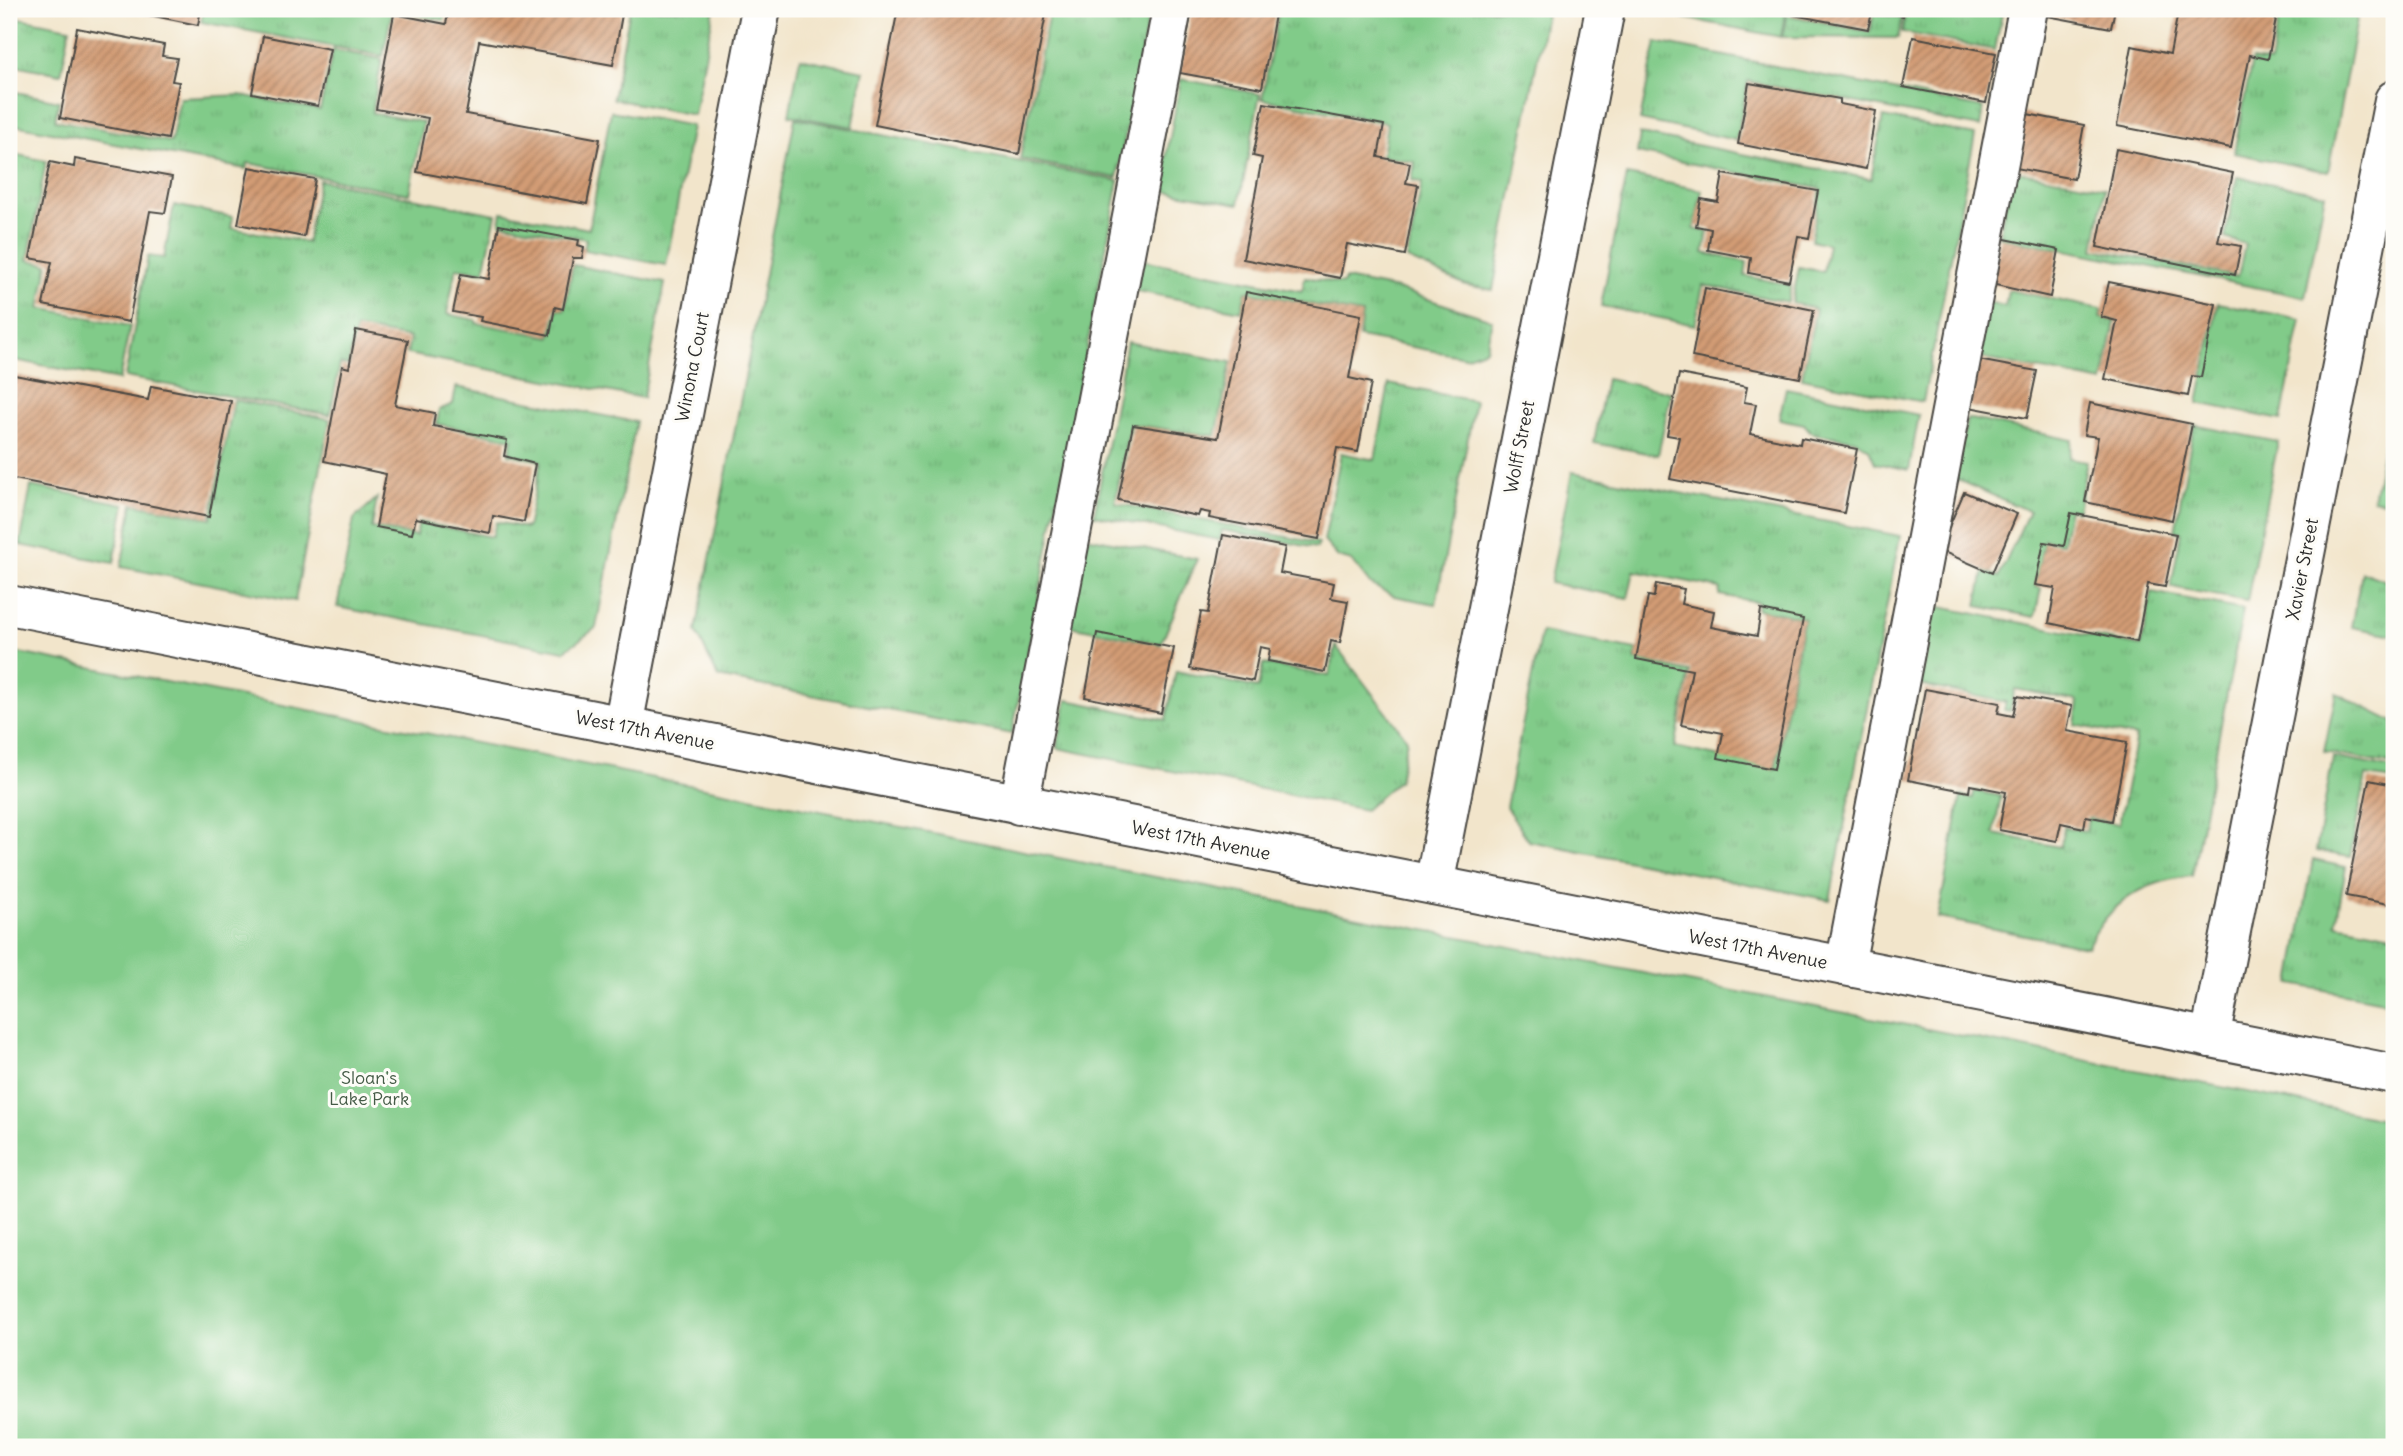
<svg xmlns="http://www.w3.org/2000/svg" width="2403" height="1456" font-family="Delius,sans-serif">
<defs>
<pattern id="grass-tufts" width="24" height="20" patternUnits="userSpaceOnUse" patternTransform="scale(1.75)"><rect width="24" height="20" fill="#81cb89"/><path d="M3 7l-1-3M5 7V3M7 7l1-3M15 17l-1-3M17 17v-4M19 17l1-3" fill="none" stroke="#70ae76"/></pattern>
<pattern id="building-hatch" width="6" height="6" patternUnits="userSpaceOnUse" patternTransform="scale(1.75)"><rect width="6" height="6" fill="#d29b74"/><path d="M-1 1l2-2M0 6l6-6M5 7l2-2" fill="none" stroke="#ab7f5f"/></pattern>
</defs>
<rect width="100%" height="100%" fill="#fdfcf7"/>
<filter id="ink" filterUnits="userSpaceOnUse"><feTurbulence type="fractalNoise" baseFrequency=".0143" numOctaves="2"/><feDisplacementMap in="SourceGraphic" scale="14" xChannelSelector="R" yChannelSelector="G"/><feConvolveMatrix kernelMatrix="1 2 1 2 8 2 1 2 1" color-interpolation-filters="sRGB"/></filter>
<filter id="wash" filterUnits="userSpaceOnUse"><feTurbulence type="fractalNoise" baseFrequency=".00686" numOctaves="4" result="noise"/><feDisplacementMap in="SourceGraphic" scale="28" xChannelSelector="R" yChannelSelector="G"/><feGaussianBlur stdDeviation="1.57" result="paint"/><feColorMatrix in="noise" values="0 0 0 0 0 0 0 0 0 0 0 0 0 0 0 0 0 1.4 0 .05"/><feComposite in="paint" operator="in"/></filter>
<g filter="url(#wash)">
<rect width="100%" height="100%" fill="#f2e5cb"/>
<g fill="url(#grass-tufts)" stroke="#567b5a" stroke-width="2">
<path d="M204,9h242l-2,11 -52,-9 -9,45 -182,-34z"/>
<path d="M630,9h84l-20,106 -81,-16z"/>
<path d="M1050,9h100l-33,169 -97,-19z"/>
<path d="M1279,9h268l-54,281 -27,-5 -59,-26 15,-76 -10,-3 3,-18 -33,-6 5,-33 -125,-24z"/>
<path d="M1660,9h126l-5,28 -122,-24z"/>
<path d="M1906,9h97l-8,41 -93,-18z"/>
<path d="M2281,9h78l-31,163 -94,-19 18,-93 18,3z"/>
<path d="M1874,13l28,5 -4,20 -116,-1 5,-22 83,17z"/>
<path d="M9,16l61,12 -9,46 -52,-10z"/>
<path d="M1656,42l327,66 -3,19 -232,-46 -12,59 -96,-20z"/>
<path d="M333,50l49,9 -10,54 51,9 -14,72 -161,-31 -2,6 -237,-45v-37l7,5 43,9 -4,19 116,22 9,-44 60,-3 80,15z"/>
<path d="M800,58l64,13 -11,56 -64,-12z"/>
<path d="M1181,79l79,15 -21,110 -79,-14z"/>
<path d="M611,111l81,15 -26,139 -82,-15 2,-11 -86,-16 2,-11 87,17z"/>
<path d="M1883,117l92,18 -52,267 -121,-24 14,-69 -24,-6 7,-36 24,5 5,-28 -17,-4 10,-51 -184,-36 3,-19 231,45z"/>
<path d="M795,118l324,63 -107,553 -294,-57 -22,-46z"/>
<path d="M9,153l37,8 -18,99 20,4 -8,44 90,18 -11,54 -110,-21z"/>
<path d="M2012,170l93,18 -11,61 144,28 7,-33 -20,-6 12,-61 88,17 -20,103 -306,-60z"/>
<path d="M1627,175l75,15 -8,39 14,3 -4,21 43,9 -2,14 46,9 -3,17 -85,-17 -8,40 -94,-19z"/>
<path d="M319,180l177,34 -12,58 -28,-4 -9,46 29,6v3l75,14 6,-28 8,1 8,-45 92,18 -22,115 -236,-44 3,-16 -54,-10 -8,37 -8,-1 -10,51 -205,-38 23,-121 16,2 10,-53 59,12 -2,11 76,14z"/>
<path d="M1142,260l160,31 3,-14 38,7 2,-5 52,10 95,31 -6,29 -21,8 -106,-20 3,-23 -116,-23 -5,20 -105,-20z"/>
<path d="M2008,290l93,19 -1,9 15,3 -12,61 -127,-25 11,-55 18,4z"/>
<path d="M2218,303l83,16 -20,101 -83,-17z"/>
<path d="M1127,342l104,20 -15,74 -86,-12 -15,79 203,40 -1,5 -95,-18 -2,10 -126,-25z"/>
<path d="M1606,379l65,13 -13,63 -64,-12z"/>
<path d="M1389,384l86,17 -39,203 -42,-8 -23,-11 -19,-24 -14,-4 -14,-16 17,-88 34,7z"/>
<path d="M456,387l180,35 -40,206 -32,23 -227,-44 17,-88 23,-21 -5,30 44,8 3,-14 73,15 4,-15 31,6 14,-67 -32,-7 3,-15 -75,-15 2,-14 14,-6z"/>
<path d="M1786,388l133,27 -10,55 -34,-7 -6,-14 -14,-9 -43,-7 -8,-9 -25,-5z"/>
<path d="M2394,392v111l-21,-4z"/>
<path d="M234,400l96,19 -35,182 -174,-34 12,-63 78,14z"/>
<path d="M1967,418l105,22 -3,18 18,3 -9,50 -9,-2 -7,34 -18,-3 -9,47 6,1 -6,29 -58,-11 7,-35 15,6 30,-66 -74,-32z"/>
<path d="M2194,425l84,17 -31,159 -76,-14 10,-55 -6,-1z"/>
<path d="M1572,472l328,64 -70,364 -301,-59 -23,-34 35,-175 95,18 -1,10 55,12 -15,75 100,22 29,-151 -47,-9 1,-7 -39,-7 1,-7 -86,-17 -6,27 -78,-15z"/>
<path d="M31,486l94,18 -11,59 -94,-18z"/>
<path d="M1087,537l110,22 -36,85 -91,-18z"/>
<path d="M2362,572l32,12v51l-43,-8z"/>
<path d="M2152,592l91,18 -51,266c-50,6 -82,26 -105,71l-149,-29 23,-122 12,2 1,-7 27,5 -7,38 66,13 4,-20 22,4 2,-13 31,6 17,-87 -61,-12 3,-24 -63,-12 -5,22 -6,-1 2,-8 -86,-17 15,-79 206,40z"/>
<path d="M1336,646l71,93 -8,41 -34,30 -308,-62 10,-48 99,20 10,-49 82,17 5,-24 66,12z"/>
<path d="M2336,693l58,29v43l-70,-13z"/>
<path d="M2333,757l61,12v11l-28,-4 -16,81 -34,-6z"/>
<path d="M2313,860l33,7 -10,57 58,11v68l-103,-19z"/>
</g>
<path fill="#81cb89" stroke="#567b5a" stroke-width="2" d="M9,651l2385,470v326h-2385z"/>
<g id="blocks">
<g fill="url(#building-hatch)">
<path d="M120,9h81l-3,16z"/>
<path d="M449,9h174l-10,56 -134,-24 -6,35 -7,38 134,25 -13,65 -170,-32 11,-54 -52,-9 18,-95 52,10z"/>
<path d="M898,9h149l-28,145 -144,-29z"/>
<path d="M1192,9h84l-14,79 -82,-15z"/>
<path d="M1794,9h79l-5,20 -75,-14z"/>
<path d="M1874,9h30l-1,7z"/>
<path d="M2048,9h67l-4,19 -64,-12z"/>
<path d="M2184,9h94l-10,50 -18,-4 -19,93 -114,-22 15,-80 38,8 8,-42 5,1z"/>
<path d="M77,28l87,17 -2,11 15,2 -5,23 7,1 -11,57 -108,-21z"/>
<path d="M263,36l67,13 -12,57 -66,-13z"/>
<path d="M1913,37l83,16 -10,50 -83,-16z"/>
<path d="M1749,83l91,16v5l36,7 -10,58 -128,-25z"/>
<path d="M1264,103l120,22 -6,32 32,6 -4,20 12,2 -13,70 -58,-11 -7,34 -97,-19 19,-101 -9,-2z"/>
<path d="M2022,113l62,12 -10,54 -63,-12z"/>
<path d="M2116,149l117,24 -15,69 23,4 -6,29 -138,-28z"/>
<path d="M75,159l97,18 -7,36 -15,-2 -21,111 -86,-17 9,-43 -22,-4 10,-49 10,-47 24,5z"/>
<path d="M249,167l66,12 -11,58 -66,-13z"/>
<path d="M1723,174l95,17 -9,47 -11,-2 -9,45 -40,-8 2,-15 -43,-8 3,-21 -15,-3 5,-27 17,3z"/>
<path d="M499,225l80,15 -1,5 6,2 -2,11h-9l-10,51 -8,-2 -5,28 -70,-14 1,-4 -28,-5 8,-38 28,5z"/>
<path d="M2000,238l59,12 -9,47 -59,-13z"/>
<path d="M2109,282l107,22 -15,73 -9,-1 -4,20 -83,-17 12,-58 -16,-4z"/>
<path d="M1705,288l109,22 -14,68 -108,-21z"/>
<path d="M1246,292l115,23 -12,63 22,5 -13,69 -21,-4 -18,91 -110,-21 1,-5 -10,-2 -2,5 -80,-16 15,-75 85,13z"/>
<path d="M356,330l52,10 -13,65 40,8 -2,13 74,14 -3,16 31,8 -11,58 -31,-6 -3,17 -74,-15 -4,16 -36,-7 10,-53 -62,-13 18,-95 7,2z"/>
<path d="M1978,360l59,11 -10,47 -58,-11z"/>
<path d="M9,374l139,26 3,-14 80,15 -22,116 -200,-39z"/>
<path d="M1679,374l68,13 -3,15 12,2 -6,30 50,10 1,-6 56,11 -13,64 -174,-34 9,-42 -12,-2z"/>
<path d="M2090,403l102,21 -20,96 -87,-18 13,-65 -14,-2z"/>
<path d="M1964,492l53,22 -25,59 -53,-23z"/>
<path d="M2071,513l105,21 -11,53 -17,-3 -11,58 -88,-19 6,-35 -20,-3 9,-43 20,4z"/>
<path d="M1223,535l62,12 -5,26 54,10 -3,15 17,3 -8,42 -9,-2 -6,31 -57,-11 2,-12 -10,-2 -7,34 -63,-12 11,-57 7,1z"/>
<path d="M1656,584l28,5 -3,15 33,7 -3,16 46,9 4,-26 42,9 -29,150 -56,-11 5,-25 -42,-8 11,-55 -56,-11 12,-63 6,1z"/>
<path d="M1097,633l77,15 -13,65 -76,-16z"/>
<path d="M1925,689l75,14 -2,10 15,3 4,-20 55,10 -5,25 60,11 -15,79 -26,-5 -2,12 -23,-5 -4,18 -58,-11 7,-38 -36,-7 -1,7 -61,-12z"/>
<path d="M2369,780l25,5v120l-48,-9z"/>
</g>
</g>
</g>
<g filter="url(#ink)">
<use href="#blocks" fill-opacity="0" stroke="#494743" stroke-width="2"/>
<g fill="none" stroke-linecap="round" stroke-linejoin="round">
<g stroke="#494743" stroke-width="42">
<g id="minor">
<path d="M9,605l2385,469"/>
<path d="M623,726l138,-717"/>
<path d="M1019,805l153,-796"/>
<path d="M1434,885l171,-876"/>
<path d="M1845,966l183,-957"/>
<path d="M2210,1038l184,-938"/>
</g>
</g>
<use href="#minor" stroke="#fff" stroke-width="38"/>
</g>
</g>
<g text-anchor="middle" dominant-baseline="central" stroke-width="6" stroke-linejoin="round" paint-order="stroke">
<g font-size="18" fill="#2b2b2b" stroke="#fdfcf7">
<text transform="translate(692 367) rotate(-79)">Winona Court</text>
<text transform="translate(1519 447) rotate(-79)">Wolff Street</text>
<text transform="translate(2302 569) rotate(-79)">Xavier Street</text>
<text transform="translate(645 730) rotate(11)">West 17th Avenue</text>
<text transform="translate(1201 840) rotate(11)">West 17th Avenue</text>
<text transform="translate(1758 949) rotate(11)">West 17th Avenue</text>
</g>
<g font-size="18" fill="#455b47" stroke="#fdfcf7">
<text x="369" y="1077">Sloan's<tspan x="369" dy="21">Lake Park</tspan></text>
</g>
</g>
<rect width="2403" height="1456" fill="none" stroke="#fdfcf7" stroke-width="35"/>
</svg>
